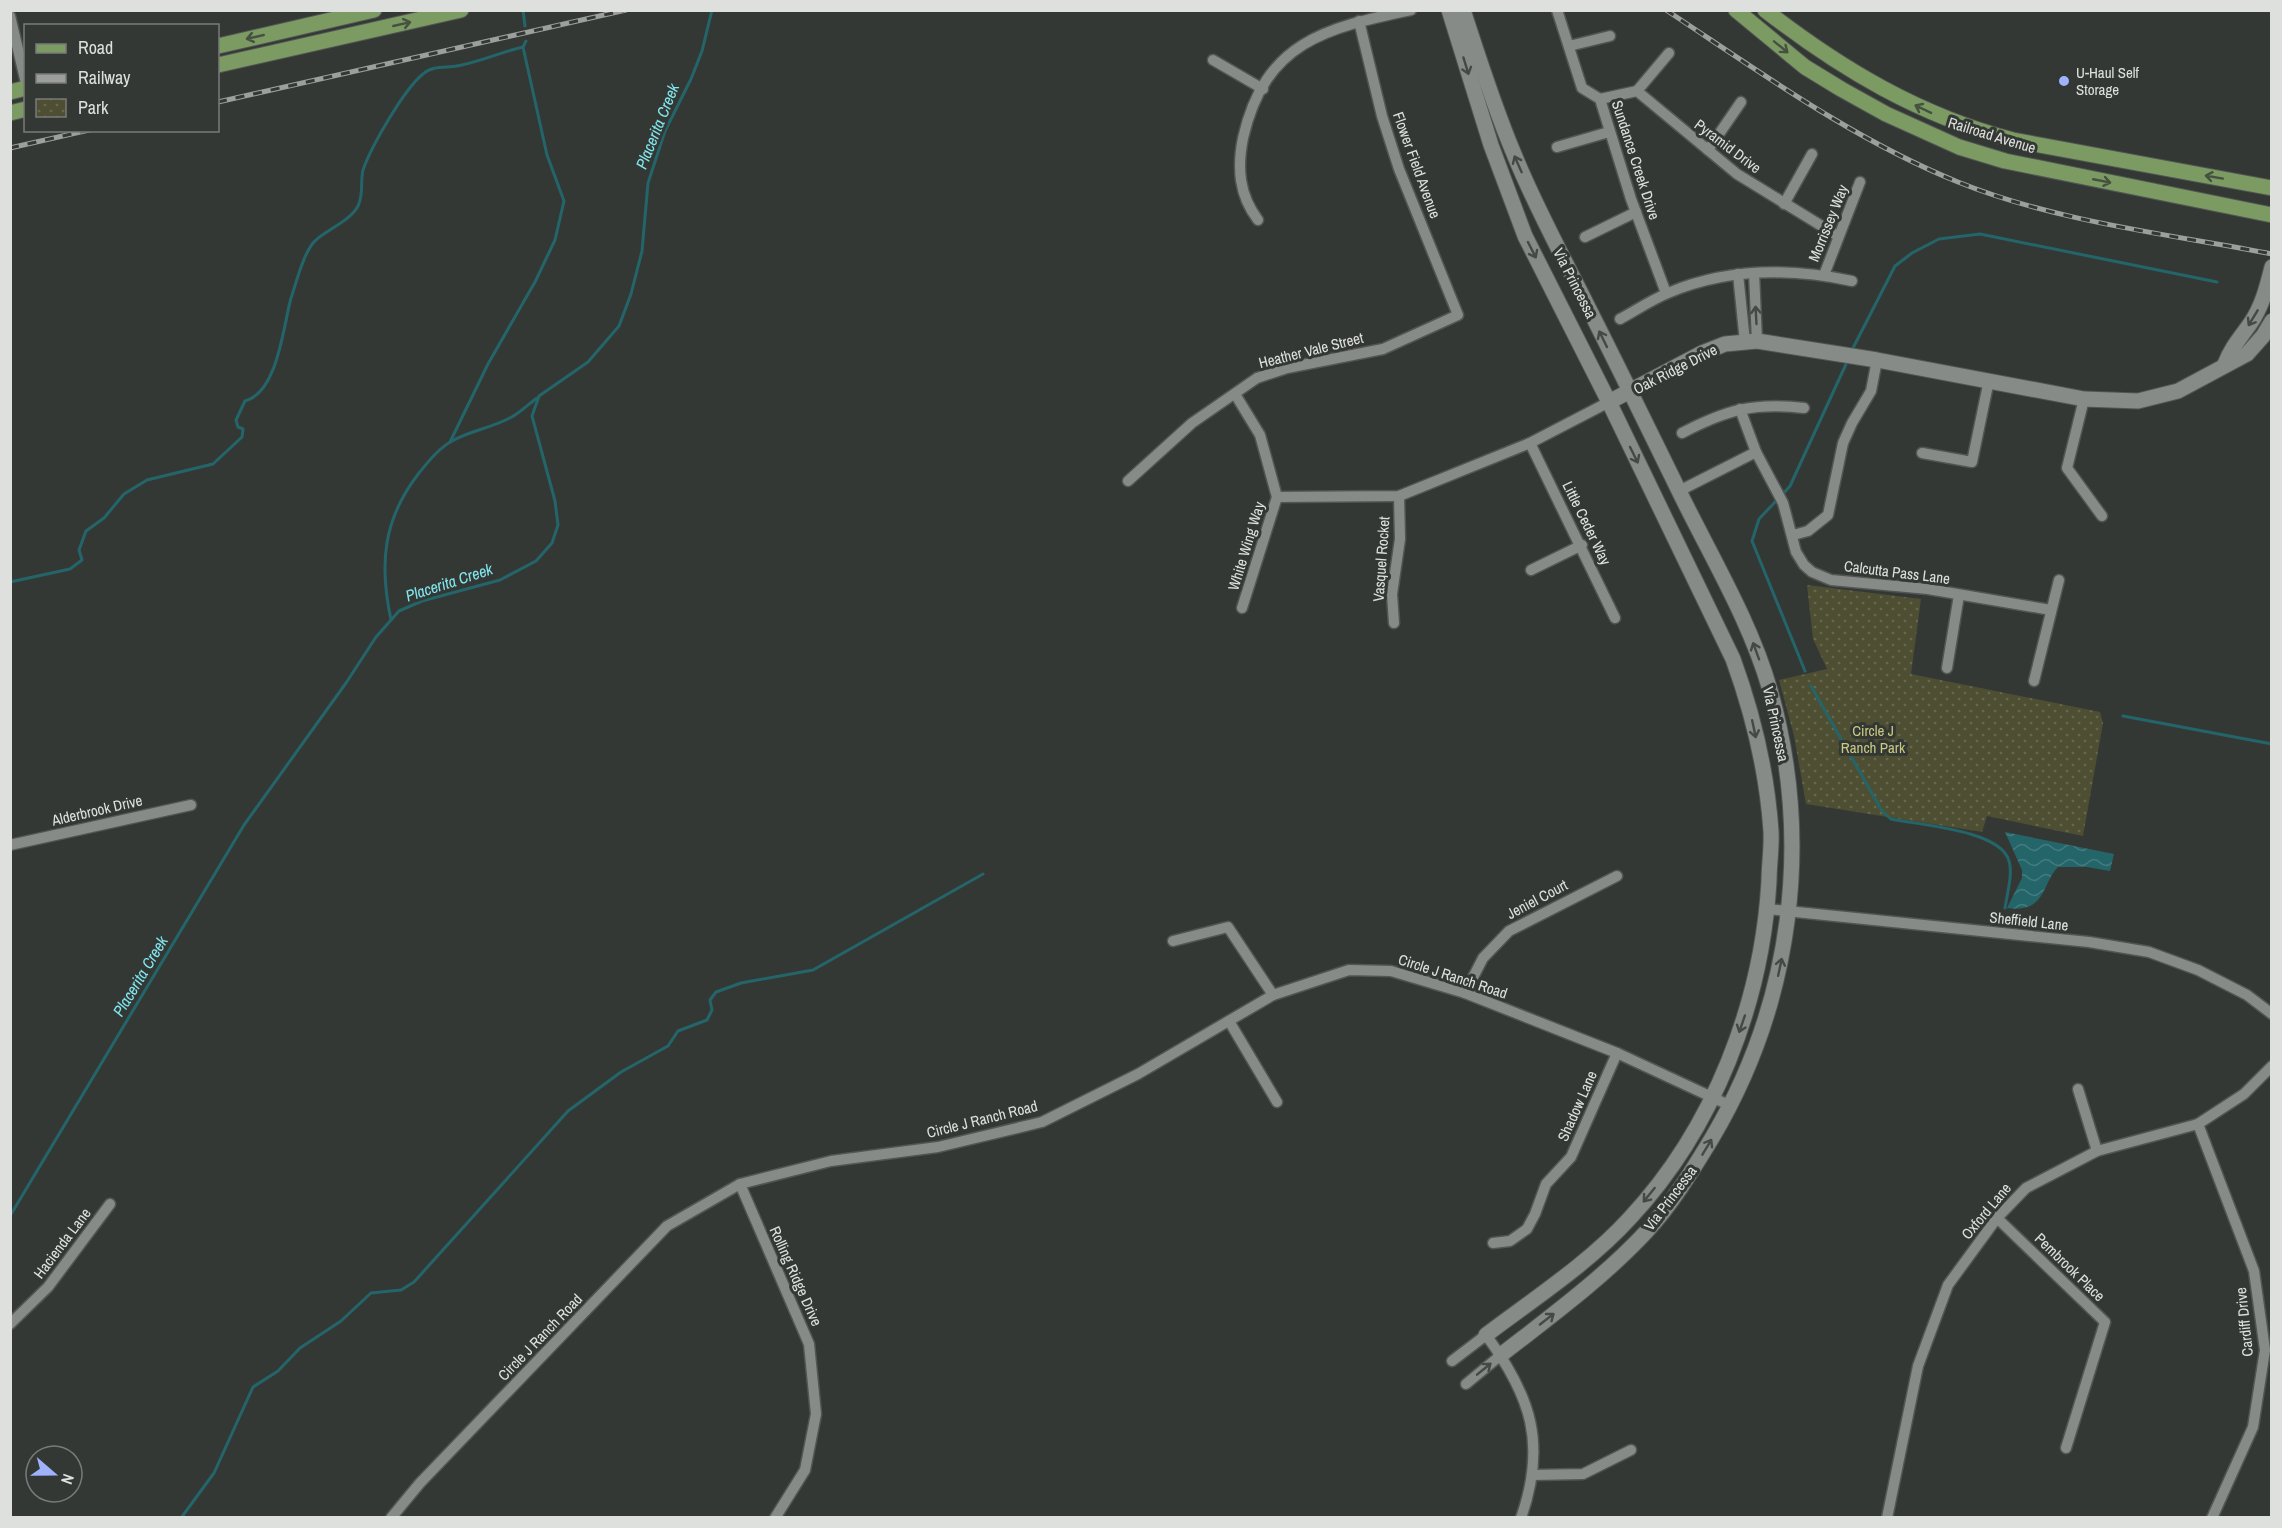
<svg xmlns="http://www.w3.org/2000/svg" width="2282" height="1528" font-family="'Archivo Narrow',sans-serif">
<defs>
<pattern id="park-dots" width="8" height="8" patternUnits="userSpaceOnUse" patternTransform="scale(1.5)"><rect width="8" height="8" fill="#4d4e32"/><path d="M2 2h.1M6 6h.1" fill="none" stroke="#66674f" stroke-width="1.8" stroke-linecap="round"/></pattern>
<pattern id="water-waves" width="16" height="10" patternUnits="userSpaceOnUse" patternTransform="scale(1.5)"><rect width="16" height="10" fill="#24656a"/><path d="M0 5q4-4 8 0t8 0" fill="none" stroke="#437b7f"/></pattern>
</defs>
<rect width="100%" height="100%" fill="#343835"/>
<path fill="url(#park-dots)" d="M1807,585l114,14 -10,75 189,38 3,11 -20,113 -96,-20 -5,16 -176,-28 -12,-68 -15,-56 48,-11 -14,-30z"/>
<path fill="url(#water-waves)" d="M2005,832l109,22 -4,17 -23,-4h-29c-16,16 -12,47 -51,41l15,-30v-8z"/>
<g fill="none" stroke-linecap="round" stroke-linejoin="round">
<g stroke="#24656a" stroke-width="3">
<path d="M523,10l2,16"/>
<path d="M1852,350l43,-84 17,-13 27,-14 41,-5 237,48"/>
<path d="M450,442l38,-78 47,-82 20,-42 9,-39 -17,-46 -24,-108"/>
<path d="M1782,495l8,-9 57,-124"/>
<path d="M1777,500l-18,19 -7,22 53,130"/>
<path d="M10,582l60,-13 12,-9 -3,-10 7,-19 18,-13 20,-24 23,-14 66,-16 29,-27 1,-8 -5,-2 -2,-7 9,-19c33,-9 38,-74 46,-103 5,-14 13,-48 25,-58 12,-11 34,-19 42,-34 6,-12 2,-24 5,-36 8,-23 41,-81 60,-96 10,-9 22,-6 34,-8 23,-4 44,-14 66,-19l3,-6"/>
<path d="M391,620c-12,-56 -8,-101 28,-147 9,-11 20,-25 33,-32 19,-11 45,-14 63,-26 8,-5 15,-12 22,-17"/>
<path d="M1811,686l71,125 9,8c28,6 110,11 118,42 4,13 -2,33 -4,47"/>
<path d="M2123,716l149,28"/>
<path d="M10,1216l234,-391 102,-142 30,-46 23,-26 23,-10 78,-21 36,-19 16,-18 6,-18 -3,-24 -23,-85 7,-20 49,-34 31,-36 12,-32 11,-43 6,-68 17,-52 26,-52 11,-28 10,-41"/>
<path d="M181,1518l33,-45 39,-86 25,-16 22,-23 41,-27 30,-28 30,-3 13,-8 154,-171 53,-39 47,-26 10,-15 29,-11 5,-10 -2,-10 6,-8 25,-9 72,-13 170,-96"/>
</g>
<g stroke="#525553" stroke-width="13">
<g id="street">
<path d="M1557,10l25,78 18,11 31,100 35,94"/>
<path d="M10,16l16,67"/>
<path d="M1569,46l41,-10"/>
<path d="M1213,60l50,29"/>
<path d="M1637,91l32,-38"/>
<path d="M1600,99l37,-8 100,83 101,62"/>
<path d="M1557,147l52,-15"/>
<path d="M1708,150l33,-48"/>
<path d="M1784,204l28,-50"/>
<path d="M1258,220c-19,-25 -21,-52 -15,-82 22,-96 82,-110 168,-128"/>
<path d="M1585,237l51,-25"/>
<path d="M1754,273l3,68"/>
<path d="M1738,274l7,68"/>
<path d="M1824,275l36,-93"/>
<path d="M1620,319c15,-8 31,-19 48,-26 59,-25 123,-25 184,-12"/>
<path d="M1235,394l25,41 17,62 -35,111"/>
<path d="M2084,399l-17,69 35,48"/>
<path d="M1740,409l16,43 27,51 13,49 8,13 8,7 19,8 97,9 123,21"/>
<path d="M1682,433c44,-23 72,-31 122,-25"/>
<path d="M1530,443l85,175"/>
<path d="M1922,453l50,9 17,-82"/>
<path d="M1128,481l64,-58 65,-45 30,-10 96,-19 75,-34 -59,-146 -17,-53 -23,-95"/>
<path d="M1679,491l77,-39"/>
<path d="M1277,497l122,-1 131,-53 79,-41"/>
<path d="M1793,535l15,-4 20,-16 15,-72 9,-20 19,-32 6,-31"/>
<path d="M1531,570l51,-25"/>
<path d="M1394,623l-2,-29 8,-55 -1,-43"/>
<path d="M1947,668l12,-73"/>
<path d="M2034,681l25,-101"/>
<path d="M10,845l181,-40"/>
<path d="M1767,909l322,33 60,10 49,18 49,25 25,19"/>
<path d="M1173,941l55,-14 45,68"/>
<path d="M1465,993l18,-35 26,-27 108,-55"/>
<path d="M1229,1021l48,81"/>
<path d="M2078,1089l19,62"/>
<path d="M2198,1124l56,147 11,79 -12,77 -41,91"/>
<path d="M740,1184l69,160 7,70 -11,56 -30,48"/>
<path d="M1997,1218l108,104 -39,126"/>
<path d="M1493,1243l17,-2 17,-12 8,-15 11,-30 25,-27 46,-104"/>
<path d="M10,1324l38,-37 62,-83"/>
<path d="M1452,1361l34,-26c45,61 61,109 35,183"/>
<path d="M1466,1384l35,-29"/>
<path d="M1532,1475l51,-1 48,-24"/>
<path d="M391,1518l29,-35 247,-257 73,-42 91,-23 107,-14 104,-25 96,-48 135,-79 76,-25 42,1 74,22 152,60 114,53"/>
<path d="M1887,1518l31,-152 30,-81 49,-67 29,-30 71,-37 101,-27 46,-30 28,-28"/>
</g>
</g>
<g stroke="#525553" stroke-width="17">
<g id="secondary">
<path d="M1449,10l42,135 34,91 84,166 124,257c20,55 34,114 38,172 1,16 -2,34 -2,50 -7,122 -55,247 -139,337 -41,45 -95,80 -144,117"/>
<path d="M1463,10c16,49 31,97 51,144 21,52 48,101 73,151 31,61 61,123 91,184 32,66 72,131 92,201 43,152 22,313 -58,448 -20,33 -40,66 -66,94 -43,46 -95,84 -145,123"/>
<path d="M2225,364c6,-16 15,-26 25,-40 12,-17 17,-37 22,-57"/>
<path d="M1609,402l93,-49 23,-9 32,-3 120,19 207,39 54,2 40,-10 69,-37 16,-18 9,-15"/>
</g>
</g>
<g stroke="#525553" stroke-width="17">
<g id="primary">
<path d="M1736,10l69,57 36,22 45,25 73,33 46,14 267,54"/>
<path d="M1765,10c76,59 155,106 248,130l259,48"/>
<path d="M218,46l156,-36"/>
<path d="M218,65l243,-55"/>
<path d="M10,92l16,-4"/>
<path d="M10,113l16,-4"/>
</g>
</g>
<use href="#street" stroke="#878b88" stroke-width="10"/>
<use href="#secondary" stroke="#878b88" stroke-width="15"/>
<use href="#primary" stroke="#7b9b63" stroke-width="15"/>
<g stroke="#9c9f9c" stroke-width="5">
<g id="rail">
<path d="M1666,10c94,62 188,130 292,172 99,40 210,52 314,72"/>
<path d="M218,102l408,-92"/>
<path d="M10,148l79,-18"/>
</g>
</g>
<use href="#rail" stroke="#343835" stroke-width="3" stroke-dasharray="9" stroke-linecap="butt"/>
</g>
<defs><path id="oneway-shaft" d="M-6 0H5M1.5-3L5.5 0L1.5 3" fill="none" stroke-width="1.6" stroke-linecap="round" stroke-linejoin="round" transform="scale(1.5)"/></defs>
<g stroke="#465140">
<use href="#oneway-shaft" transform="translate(402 24) rotate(-13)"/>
<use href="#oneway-shaft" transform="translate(255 37) rotate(167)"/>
<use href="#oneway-shaft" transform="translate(1781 47) rotate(39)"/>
<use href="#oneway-shaft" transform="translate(1923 109) rotate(-154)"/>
<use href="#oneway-shaft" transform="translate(2214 177) rotate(-170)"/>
<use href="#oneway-shaft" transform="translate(2102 181) rotate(11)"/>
</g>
<g stroke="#454946">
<use href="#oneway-shaft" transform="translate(1466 66) rotate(73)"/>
<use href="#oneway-shaft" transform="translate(1518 164) rotate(-114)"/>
<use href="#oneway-shaft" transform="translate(1532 250) rotate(63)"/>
<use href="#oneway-shaft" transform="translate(1756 315) rotate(-93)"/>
<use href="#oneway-shaft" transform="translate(2253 318) rotate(121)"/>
<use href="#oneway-shaft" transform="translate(1603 339) rotate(-116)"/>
<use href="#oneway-shaft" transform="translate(1634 455) rotate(64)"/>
<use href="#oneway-shaft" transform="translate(1756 651) rotate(-110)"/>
<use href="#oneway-shaft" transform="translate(1754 729) rotate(78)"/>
<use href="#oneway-shaft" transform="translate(1780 967) rotate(-78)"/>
<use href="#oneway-shaft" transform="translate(1742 1024) rotate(109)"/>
<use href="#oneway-shaft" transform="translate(1707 1147) rotate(-59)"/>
<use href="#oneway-shaft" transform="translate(1649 1195) rotate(129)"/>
<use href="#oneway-shaft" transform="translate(1547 1319) rotate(-38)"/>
<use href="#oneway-shaft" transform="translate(1484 1369) rotate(-39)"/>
</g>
<circle fill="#9fb3fd" stroke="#343835" stroke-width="2" cx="2064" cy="81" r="6"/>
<g text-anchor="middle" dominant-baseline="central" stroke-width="6" stroke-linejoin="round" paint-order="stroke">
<g font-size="15" fill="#dee0de" stroke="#343835" text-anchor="start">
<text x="2076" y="72">U-Haul Self<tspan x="2076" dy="17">Storage</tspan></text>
</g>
<g font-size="15" fill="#dee0de" stroke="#343835">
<text transform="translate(1992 135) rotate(17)">Railroad Avenue</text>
<text transform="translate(1728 146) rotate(37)">Pyramid Drive</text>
<text transform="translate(1636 160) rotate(72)">Sundance Creek Drive</text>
<text transform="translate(1417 165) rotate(70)">Flower Field Avenue</text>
<text transform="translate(1828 223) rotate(-68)">Morrissey Way</text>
<text transform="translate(1575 283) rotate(63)">Via Princessa</text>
<text transform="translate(1311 350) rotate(-14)">Heather Vale Street</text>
<text transform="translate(1675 369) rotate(-27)">Oak Ridge Drive</text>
<text transform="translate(1587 523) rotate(64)">Little Ceder Way</text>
<text transform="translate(1246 546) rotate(-73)">White Wing Way</text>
<text transform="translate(1381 559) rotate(-86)">Vasquel Rocket</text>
<text transform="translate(1897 572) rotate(7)">Calcutta Pass Lane</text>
<text transform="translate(1776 724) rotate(78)">Via Princessa</text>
<text transform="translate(97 810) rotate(-13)">Alderbrook Drive</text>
<text transform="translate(1537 899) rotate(-28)">Jeniel Court</text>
<text transform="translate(2029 921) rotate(6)">Sheffield Lane</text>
<text transform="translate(1453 976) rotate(18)">Circle J Ranch Road</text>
<text transform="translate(1577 1106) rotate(-66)">Shadow Lane</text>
<text transform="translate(982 1119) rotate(-14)">Circle J Ranch Road</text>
<text transform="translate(1670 1198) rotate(-53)">Via Princessa</text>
<text transform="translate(1986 1211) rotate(-50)">Oxford Lane</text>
<text transform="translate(62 1243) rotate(-53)">Hacienda Lane</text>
<text transform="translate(2070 1267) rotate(44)">Pembrook Place</text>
<text transform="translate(796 1276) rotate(66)">Rolling Ridge Drive</text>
<text transform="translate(2244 1322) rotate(-96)">Cardiff Drive</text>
<text transform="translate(540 1337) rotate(-46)">Circle J Ranch Road</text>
</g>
<g font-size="15" fill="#c9cb82" stroke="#343835">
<text x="1873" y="730">Circle J<tspan x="1873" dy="17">Ranch Park</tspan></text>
</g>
<g font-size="16" font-style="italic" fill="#81e6ee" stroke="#343835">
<text transform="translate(657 126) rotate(-68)">Placerita Creek</text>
<text transform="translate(449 582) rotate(-18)">Placerita Creek</text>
<text transform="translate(140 976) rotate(-59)">Placerita Creek</text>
</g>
</g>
<rect width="2282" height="1528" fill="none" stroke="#dee0de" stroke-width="24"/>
<rect x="24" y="24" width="195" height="108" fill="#343835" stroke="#787b79" stroke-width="1.5"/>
<rect x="36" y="44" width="30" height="9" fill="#7b9b63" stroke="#787b79" stroke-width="1.5"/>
<text x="78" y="54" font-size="18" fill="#dee0de">Road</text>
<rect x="36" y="74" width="30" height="9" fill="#9c9f9c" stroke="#787b79" stroke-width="1.5"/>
<text x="78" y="84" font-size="18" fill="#dee0de">Railway</text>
<rect x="36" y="99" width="30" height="18" fill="url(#park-dots)" stroke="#787b79" stroke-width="1.5"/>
<text x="78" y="114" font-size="18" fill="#dee0de">Park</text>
<g transform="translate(54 1474) rotate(110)"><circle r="28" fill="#343835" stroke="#787b79" stroke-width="1.5"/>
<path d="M0-4.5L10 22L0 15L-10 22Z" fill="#9fb3fd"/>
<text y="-9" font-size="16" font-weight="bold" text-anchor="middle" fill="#dee0de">N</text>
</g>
</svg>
